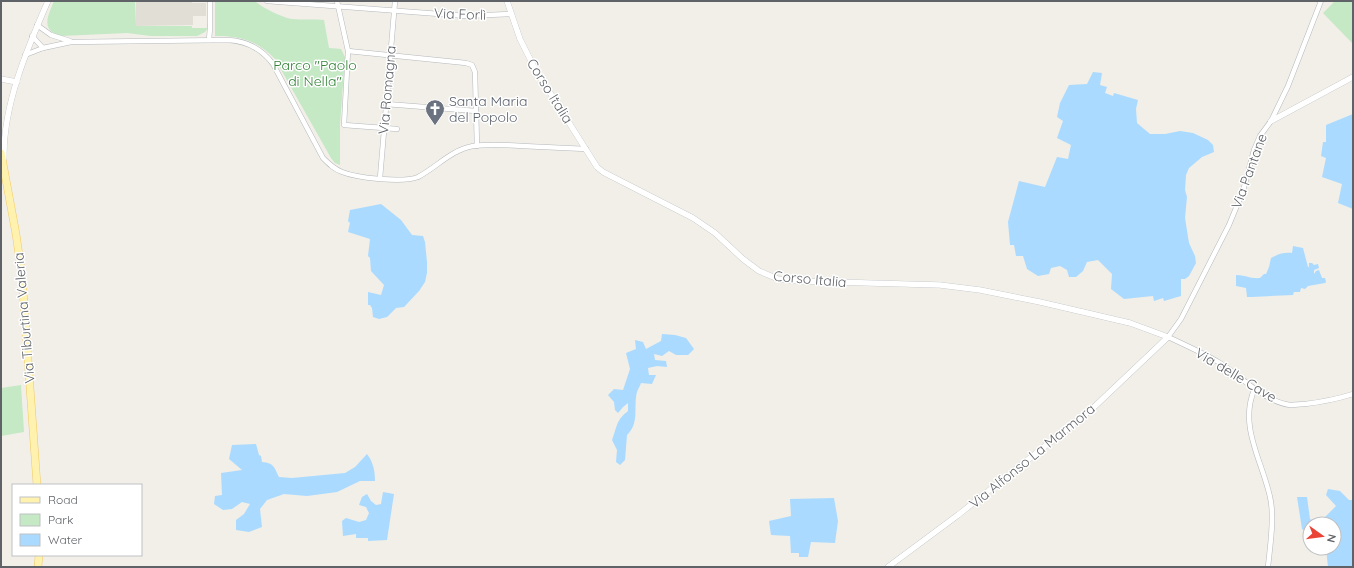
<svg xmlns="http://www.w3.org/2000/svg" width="1354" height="568" font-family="Quicksand,sans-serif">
<rect width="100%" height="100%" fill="#f1efe8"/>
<path fill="#e1ded6" d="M136,1h56v2h14v13h-13v9l-57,1z"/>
<g fill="#c5e8c5">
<path d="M54,1h81l1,25h56v2h15v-4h2l-1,4 -3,4 -8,4h-46l-24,-3 -66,3c-21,-6 -13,-20 -7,-35z"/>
<path d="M215,1h40c6,6 28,17 37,18 10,1 22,0 32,1l5,28 12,1 4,8 -5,67v41l-5,-2 -4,-5 -56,-99c-19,-19 -34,-23 -60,-23z"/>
<path d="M1335,1h18v43l-30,-31z"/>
<path d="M21,385l3,47 -23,4v-48z"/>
</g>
<g fill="#aadaff">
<path d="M1093,72l9,1 -2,12 7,2 -2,6 8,3 1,-3 24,7 -2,9 1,14 13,11h15l15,-3 13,2 15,7 5,5 1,7 -12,5 -13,11 -3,7 -1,15 2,7 -2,21 4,25 6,13 1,7 -7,13 -4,3h-4v17l-17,5 -1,-3 -9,3 -1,-5 -29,3 -13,-10 1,-15 -14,-14 -11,2 -4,9 -7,6h-7l-2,-7 -7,-4 -9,2 -2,6 -11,2 -11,-7 -4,-13h-7l-2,-11h-4l-2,-23 11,-41 26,6 12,-30 11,2 3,-14 -14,-7 6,-17 -6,-4 3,-14 9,-18 18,-1z"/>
<path d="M1353,114v95l-15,-6 4,-19 -20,-7 4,-19 -5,-2 2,-14h3v-17z"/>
<path d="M381,204l20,16 11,15 11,1 2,6 2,20v11l-2,9 -6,9 -15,16 -8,1 -9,9 -8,2 -6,-2 -1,-9 -2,-3h-2v-13l13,3 3,-10 -13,-14 -1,-13 -2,-2 2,-17 -22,-7 2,-9 -2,-2 2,-11z"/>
<path d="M1293,246l10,2 5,19h1v-4h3l2,2 4,-1 1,4 -5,2v4l2,-3 3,-1 3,8h3l1,4 -1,1 -17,3 -3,3 -4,-1 -1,4h-6l-1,3 -41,2h-5l-1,-9 -10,-2v-11c9,0 15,4 24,3l4,-4h2l3,-7 2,-9c7,-4 13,-6 21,-5z"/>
<path d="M662,334l13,1 11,3 8,11 -6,6h-12l-7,-4 -7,5 -8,-2 1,6 11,1 1,6 -10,-1 -9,2 1,7h7l-4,9 -11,-1c-1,3 -3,6 -4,9 -4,15 3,31 -10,43l-2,25 -5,5 -4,-3 1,-12 -5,-10c5,-13 4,-20 16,-29v-8l-5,4 -5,6 -3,-3 -1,-8 -6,-7 6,-6 9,1 7,-21 -4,-16 10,-4 -1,-9 8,2 3,7 15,-8z"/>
<path d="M256,444l3,11 2,1 1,6c12,1 12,5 17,15l13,1 53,-5 10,-6 12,-13c6,8 8,16 8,27h-15l-23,11 -30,4 -23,-2 -17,6 -7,9 2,18 -13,5 -13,-2v-10l8,-6 6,-10 -8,-2 -10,7 -9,1 -9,-6 1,-8 7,-1 -1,-22 21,-3 -13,-11 3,-14z"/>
<path d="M1328,489l12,2 9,9h4v67h-25l-2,-19h8v-24h-11l2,-7 11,-11 -10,-11z"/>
<path d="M383,492l11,2 -7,46 -19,1v-3h-12v-4l-13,2 -1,-15 4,-3 13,4 7,-2 3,-7 -3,-6 -7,-2 3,-8 5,-3 4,7 5,4 5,-1z"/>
<path d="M1297,497h10l3,22 7,5h-7v17h-5v-10l-3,-2z"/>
<path d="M834,498l4,23 -3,22 -24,-1 -3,15h-9v-4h-8l-1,-17 -19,-1 -2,-14 22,-5 -1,-17z"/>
</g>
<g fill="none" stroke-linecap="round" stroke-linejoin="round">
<g stroke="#b5b8bc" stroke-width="5.5">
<g id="minor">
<path d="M267,1l199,15 45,-2"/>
<path d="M337,1l11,50 -4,74 53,4"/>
<path d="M1321,1l-33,85 -17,35 -11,15 -6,14 -11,41 -14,34 -48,94 -13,18c17,8 35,16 52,26 22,14 43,38 70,42 5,0 10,-1 15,-1 17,-2 32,-5 48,-10"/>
<path d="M37,25l14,10 19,6"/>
<path d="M32,36l11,12"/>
<path d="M209,40l1,-12v-27"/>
<path d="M348,51l118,12 6,2 3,7 2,74"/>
<path d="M25,55l18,-7 28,-6 157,-2c18,1 34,9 45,24l50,94c6,6 11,11 19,14 15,6 61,11 76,5 19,-10 33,-27 55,-31 17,-2 33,-1 49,0 22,1 43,2 64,3"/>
<path d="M386,104l90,7"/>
<path d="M380,178l15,-177"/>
<path d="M1255,388c-18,39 10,77 16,114 3,21 -1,44 -3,65"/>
</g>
</g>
<g stroke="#b5b8bc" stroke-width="6">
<g id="tertiary">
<path d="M507,1l13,38 15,30 62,98 6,5 90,46 22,15 28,26 16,12 19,8 20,2 142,4 40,5 60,12 90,21 38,14 -76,72 -134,106 -70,52"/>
<path d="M1,79l16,3"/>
<path d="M1271,121l82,-44"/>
<path d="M4,158c-1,-53 23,-109 44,-157"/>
</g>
</g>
<g stroke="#f2c960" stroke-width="8">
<g id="primary">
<path d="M1,153l15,81 6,42 15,209"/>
<path d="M38,567l1,-12"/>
</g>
</g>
<use href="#minor" stroke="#fff" stroke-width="4.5"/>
<use href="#tertiary" stroke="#fff" stroke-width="5.5"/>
<use href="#primary" stroke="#fff2af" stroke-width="7"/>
</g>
<defs>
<g id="church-pin" transform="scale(1)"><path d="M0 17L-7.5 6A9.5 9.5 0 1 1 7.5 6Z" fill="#6b7280" stroke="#fff"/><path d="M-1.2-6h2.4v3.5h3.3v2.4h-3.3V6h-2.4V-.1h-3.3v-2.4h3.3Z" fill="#fff"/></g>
</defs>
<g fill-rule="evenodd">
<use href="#church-pin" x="435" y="109"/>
</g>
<g text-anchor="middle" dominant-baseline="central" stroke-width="3" stroke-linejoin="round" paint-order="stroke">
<g font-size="14" fill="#5f6368" stroke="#fff">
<text transform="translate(460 14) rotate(2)">Via Forlì</text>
<text transform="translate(387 90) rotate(-85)">Via Romagna</text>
<text transform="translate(550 91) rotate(58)">Corso Italia</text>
<text transform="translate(1249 171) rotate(-70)">Via Pantane</text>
<text transform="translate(810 279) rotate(5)">Corso Italia</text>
<text transform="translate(24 318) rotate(-95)">Via Tiburtina Valeria</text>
<text transform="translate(1236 375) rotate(31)">Via delle Cave</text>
<text transform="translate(1032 456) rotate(-39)">Via Alfonso La Marmora</text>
</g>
<g font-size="14" fill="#348238" stroke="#fff">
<text x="315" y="65">Parco "Paolo<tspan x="315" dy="16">di Nella"</tspan></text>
</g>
<g font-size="14" fill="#5b616d" stroke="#fff" text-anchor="start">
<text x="449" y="101">Santa Maria<tspan x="449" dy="16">del Popolo</tspan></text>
</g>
</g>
<rect width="1354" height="568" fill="none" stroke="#5f6368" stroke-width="4"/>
<rect x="12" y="484" width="130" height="72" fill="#ffffff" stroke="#bfc1c3"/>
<rect x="20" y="497" width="20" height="6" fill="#fff2af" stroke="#bfc1c3"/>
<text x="48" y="504" font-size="12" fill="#5f6368">Road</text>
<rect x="20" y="514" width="20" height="12" fill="#c5e8c5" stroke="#bfc1c3"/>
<text x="48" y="524" font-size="12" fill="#5f6368">Park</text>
<rect x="20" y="534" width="20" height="12" fill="#aadaff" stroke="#bfc1c3"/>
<text x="48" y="544" font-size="12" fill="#5f6368">Water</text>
<g transform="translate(1322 536) rotate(104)"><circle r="19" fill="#ffffff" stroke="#bfc1c3"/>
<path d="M0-3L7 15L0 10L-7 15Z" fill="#ea4335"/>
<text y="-6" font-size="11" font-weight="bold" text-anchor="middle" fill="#5f6368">N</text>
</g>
</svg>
